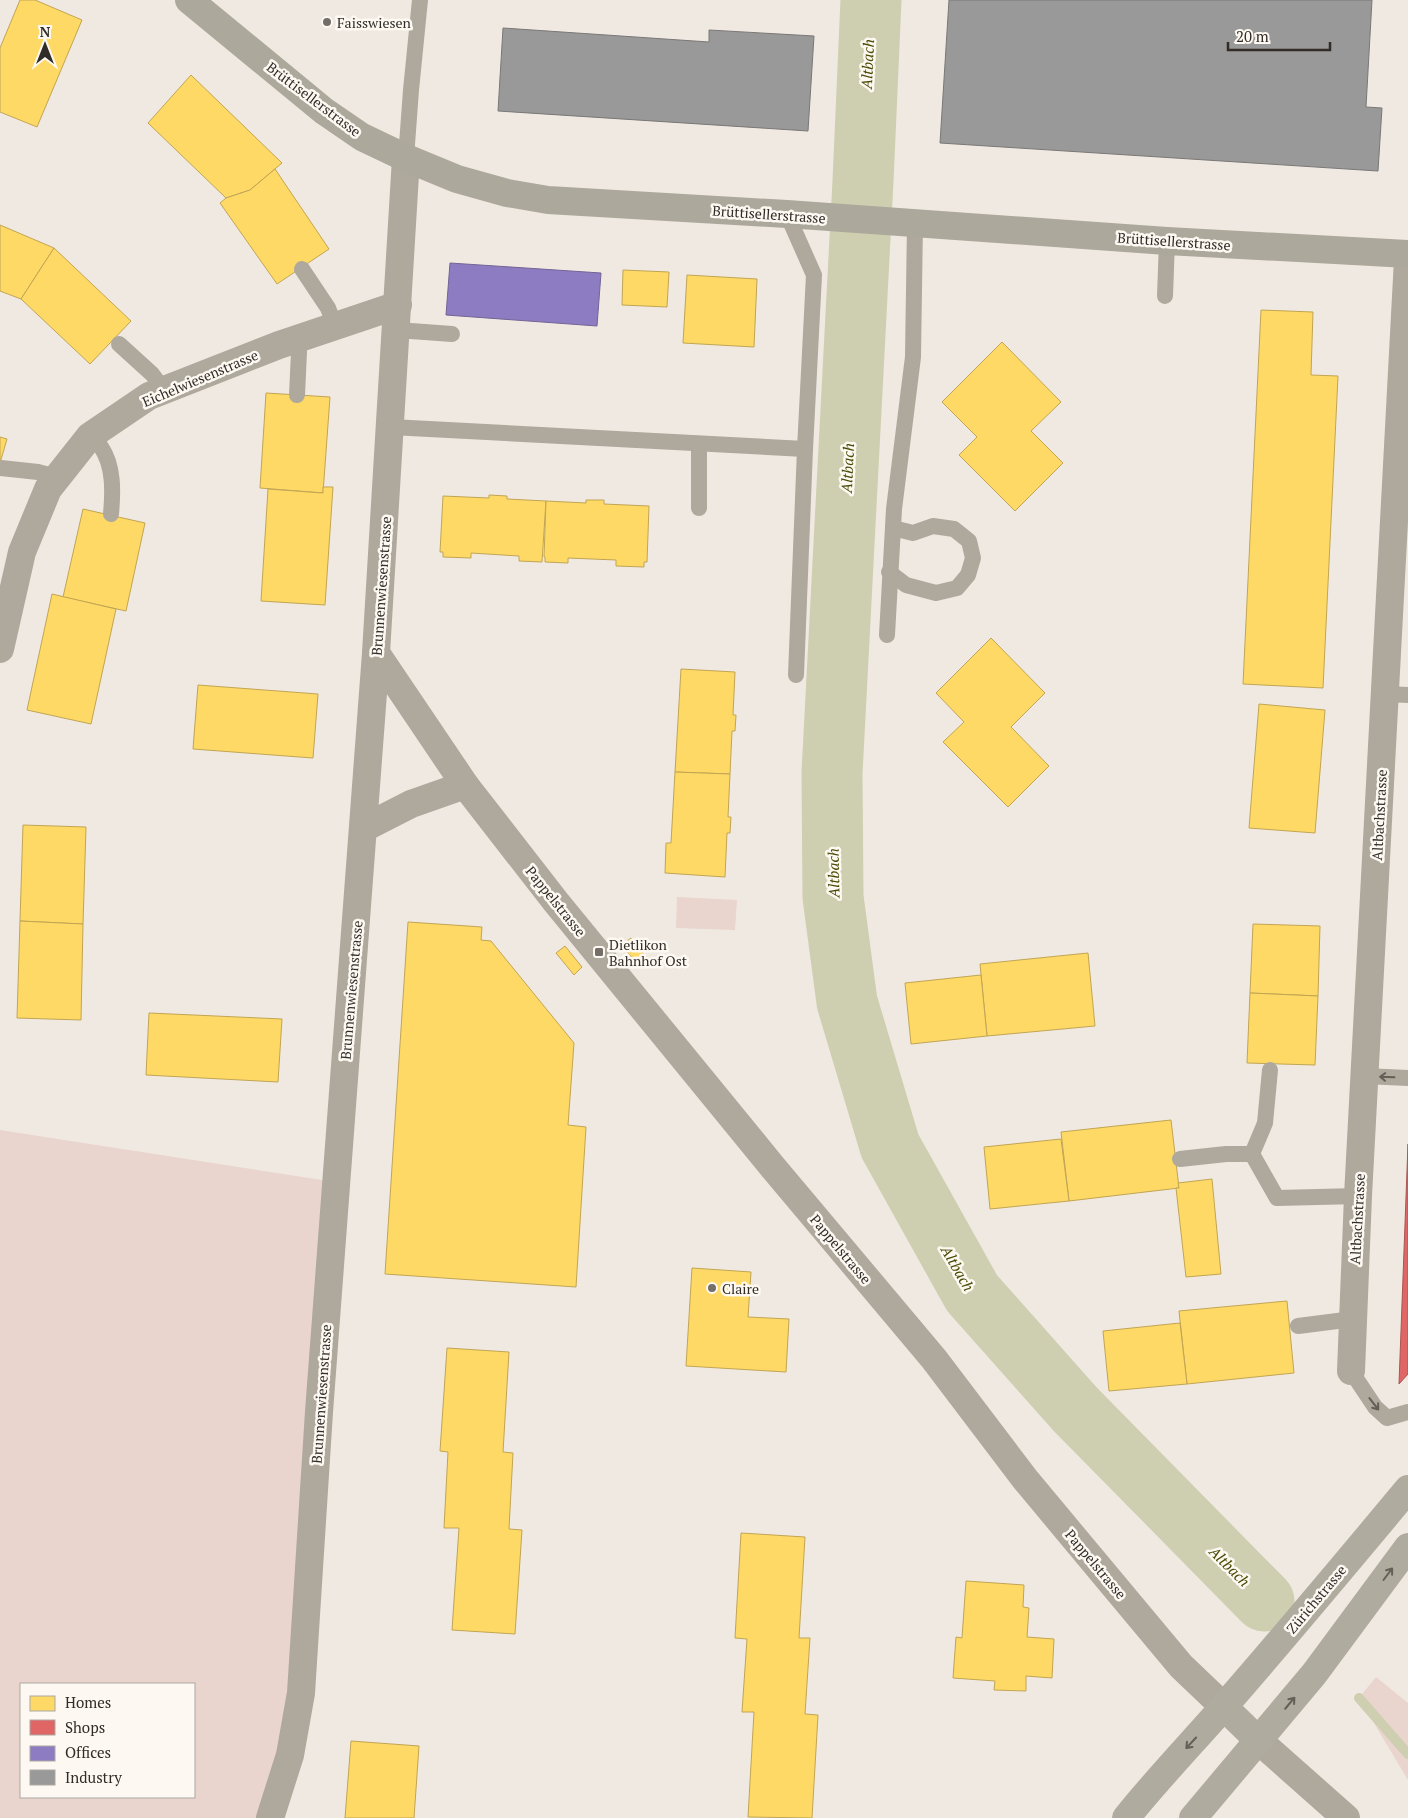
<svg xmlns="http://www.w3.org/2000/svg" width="1408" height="1818" font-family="'PT Serif',serif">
<rect width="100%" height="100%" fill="#f0e9e1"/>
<g fill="#e9d5cd" fill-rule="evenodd">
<path d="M677,897l60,3 -2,30 -59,-2z"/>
<path d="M0,1130l335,52 -29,459 -36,177h-270zM21,1684h173v113h-173z"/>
<path d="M1376,1677l32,26v77l-49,-82z"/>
</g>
<g fill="#ffd966" stroke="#c1a553">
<path d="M20,0h15l47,20 -45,107 -37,-15v-64z"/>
<path d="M191,75l91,88 -32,27 -24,8 -78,-75z"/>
<path d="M275,169l54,80 -52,35 -57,-81 6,-5 24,-8z"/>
<path d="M0,225l54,23 -33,51 -21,-8z"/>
<path d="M54,248l77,73 -41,43 -69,-65z"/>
<path d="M623,270l46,2 -2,35 -45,-2z"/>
<path d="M687,275l70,4 -3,68 -71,-4z"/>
<path d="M1261,310l52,2 -2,63 27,1 -15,312 -80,-4z"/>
<path d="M1002,342l59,60 -30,29 32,32 -48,48 -56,-56 18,-18 -35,-35z"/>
<path d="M266,393l64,4 -7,96 -63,-5z"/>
<path d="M0,437l7,2 -7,24z"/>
<path d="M323,487h10l-8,118 -64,-4 7,-112 55,4z"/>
<path d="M489,495l18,1v3l39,2 -4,61 -23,-1v-5l-48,-3v5l-28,-1v-5h-3l3,-56 46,2z"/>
<path d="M586,500h18v4l45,2 -2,56h-3v5l-28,-1v-6l-48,-2v5l-23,-1v-5h-1l2,-56 40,2z"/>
<path d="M83,509l62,14 -19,88 -63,-14z"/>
<path d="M52,594l64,15 -25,115 -64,-14z"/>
<path d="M991,638l54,55 -34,34 38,39 -41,41 -65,-65 21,-20 -28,-29z"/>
<path d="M681,669l54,3 -2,43h3l-1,16h-3l-2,43 -55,-2z"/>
<path d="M198,685l120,9 -5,64 -120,-9z"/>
<path d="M1259,704l66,6 -10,123 -66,-5z"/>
<path d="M675,772l55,2 -2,43h3l-1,16h-3l-2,44 -60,-4 1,-30h5z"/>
<path d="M23,825l63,2 -3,97 -63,-3z"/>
<path d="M20,921l63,3 -2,96 -64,-2z"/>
<path d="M408,922l74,5 -1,13 10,1 83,102 -6,82 18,2 -10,160 -191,-13z"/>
<path d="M1253,924l67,2 -2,70 -68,-3z"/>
<path d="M631,938l17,21 -9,8 -17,-22z"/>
<path d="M565,946l17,21 -8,8 -18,-22z"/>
<path d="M1088,953l7,73 -108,10 -7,-72z"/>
<path d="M981,975l6,61 -76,8 -6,-61z"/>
<path d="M1250,993l68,3 -3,69 -68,-2z"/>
<path d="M149,1013l133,6 -4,63 -132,-7z"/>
<path d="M1171,1120l8,68 -110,13 -8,-69z"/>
<path d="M1061,1139l8,62 -79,8 -6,-62z"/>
<path d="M1212,1179l9,95 -35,3 -10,-89h3l-1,-5z"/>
<path d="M692,1268l59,4 -3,45 41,2 -3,53 -100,-6z"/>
<path d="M1287,1301l7,72 -107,11 -8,-73z"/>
<path d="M1180,1323l7,61 -78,7 -6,-60z"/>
<path d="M447,1348l62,4 -6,100 10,1 -4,76 13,1 -7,104 -63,-4 7,-102h-15l4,-76 -8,-1z"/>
<path d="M741,1533l64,4 -6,101h11l-5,76 13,1 -6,103 -64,-1 6,-105h-12l5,-73 -12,-1z"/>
<path d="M966,1581l58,4 -1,22 6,1 -2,29 27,2 -2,39 -26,-2v15l-32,-1 1,-9 -42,-3 3,-41 6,1z"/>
<path d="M351,1741l68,5 -5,72h-69z"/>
</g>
<path fill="#e06666" stroke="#ac5553" d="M1408,1144v230l-9,10z"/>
<path fill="#8e7cc3" stroke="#726494" d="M450,263l151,10 -4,53 -151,-11z"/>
<g fill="#999" stroke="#7a7877">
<path d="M949,0h423l-6,107 16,1 -4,63 -438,-28z"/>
<path d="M503,28l206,14v-12l105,6 -6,95 -310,-20z"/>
</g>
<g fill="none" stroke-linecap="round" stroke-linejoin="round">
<path stroke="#ceceb0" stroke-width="10" d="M1359,1698l49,56"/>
<path stroke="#ceceb0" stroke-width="61" d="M871,0l-8,181 -31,592 1,124 14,105 43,144 82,147 103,116 189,192"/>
<g stroke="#aea89d" stroke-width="16">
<path d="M406,158l5,-68 9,-90"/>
<path d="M787,214l27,61 -9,174 -9,226"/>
<path d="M302,269l26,39 7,18"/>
<path d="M1165,296l2,-55"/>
<path d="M397,330l55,4"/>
<path d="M296,339l3,13 -2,43"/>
<path d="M119,344l33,30 12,16"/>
<path d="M391,427l414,22"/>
<path d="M90,436c3,4 9,7 11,11 13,19 12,45 10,67"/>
<path d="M699,444v64"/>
<path d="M1,468l37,4 19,5"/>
<path d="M889,572l17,13 30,8 21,-5 11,-13 5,-17 -4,-17 -15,-12 -21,-3 -20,7 -20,-5"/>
<path d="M887,635l7,-126 19,-152 2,-134"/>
<path d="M1386,694l22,1"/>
<path d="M1365,1076l43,2"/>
<path d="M1252,1154l25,44 81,-2"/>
<path d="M1252,1154l13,-31 5,-53"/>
<path d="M1180,1159l46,-5h26"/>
<path d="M1298,1326l55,-7"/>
<path d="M1351,1371l24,36 12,11 21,-6"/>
</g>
<g stroke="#aea89d" stroke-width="28">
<path d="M0,649l22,-97 26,-63 42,-53 59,-40 130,-51 119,-40"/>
<path d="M376,653l89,132 91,117 215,263 163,194 91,120 60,72 96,115 43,41"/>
<path d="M364,828l47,-24 54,-19"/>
<path d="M1351,1371l7,-175 50,-937"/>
<path d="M1258,1740l88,78"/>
<path d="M270,1818l20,-63 11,-62 18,-281 57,-759 30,-495"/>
</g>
<path stroke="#aca89b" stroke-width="28" d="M189,0l135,111 38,26 44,21 51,21 50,14 41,7 239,14 380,27 241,13"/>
<g stroke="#b0ab9f" stroke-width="28">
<path d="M1224,1707l34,33"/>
<path d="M1126,1818c32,-40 67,-76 100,-114 62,-71 122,-143 182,-215"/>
<path d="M1193,1818l121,-144 94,-127"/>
</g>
</g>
<defs><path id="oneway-shaft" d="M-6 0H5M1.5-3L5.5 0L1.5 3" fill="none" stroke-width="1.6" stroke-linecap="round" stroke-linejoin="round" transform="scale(1.25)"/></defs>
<g stroke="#635e56">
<use href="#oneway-shaft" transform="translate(1387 1077) rotate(-178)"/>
<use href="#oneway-shaft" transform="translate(1374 1404) rotate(52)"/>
</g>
<g stroke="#645f57">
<use href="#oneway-shaft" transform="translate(1388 1574) rotate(-53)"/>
<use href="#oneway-shaft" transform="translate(1290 1703) rotate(-50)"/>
<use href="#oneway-shaft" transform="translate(1191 1743) rotate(133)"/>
</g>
<g fill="#746e68" stroke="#fdf9f2" stroke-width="2">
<circle cx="327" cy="22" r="5"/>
<rect x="594" y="947" width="10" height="10" rx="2.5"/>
<circle cx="712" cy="1288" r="5"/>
</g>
<g text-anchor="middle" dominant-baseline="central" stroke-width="5" stroke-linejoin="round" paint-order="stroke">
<g font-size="14" fill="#312c27" stroke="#fdf9f2" text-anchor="start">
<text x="337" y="22">Faisswiesen</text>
<text x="609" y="944">Dietlikon<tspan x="609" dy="16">Bahnhof Ost</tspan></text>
<text x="722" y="1288">Claire</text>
</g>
<g font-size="14" fill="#312c27" stroke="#fdf9f2">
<text transform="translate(314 99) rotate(37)">Brüttisellerstrasse</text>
<text transform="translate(769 214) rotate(4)">Brüttisellerstrasse</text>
<text transform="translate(1174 241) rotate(4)">Brüttisellerstrasse</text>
<text transform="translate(200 378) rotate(-23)">Eichelwiesenstrasse</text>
<text transform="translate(381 586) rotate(-86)">Brunnenwiesenstrasse</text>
<text transform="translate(1379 815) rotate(-87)">Altbachstrasse</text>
<text transform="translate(556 901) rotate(51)">Pappelstrasse</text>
<text transform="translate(351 990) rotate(-85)">Brunnenwiesenstrasse</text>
<text transform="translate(1357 1219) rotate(-87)">Altbachstrasse</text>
<text transform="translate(841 1249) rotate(50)">Pappelstrasse</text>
<text transform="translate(321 1394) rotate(-86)">Brunnenwiesenstrasse</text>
<text transform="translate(1096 1564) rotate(50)">Pappelstrasse</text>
<text transform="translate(1316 1599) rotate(-50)">Zürichstrasse</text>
</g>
<g font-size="15" font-style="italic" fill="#484a03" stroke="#fdf9f2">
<text transform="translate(867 64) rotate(-87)">Altbach</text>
<text transform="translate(847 468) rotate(-87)">Altbach</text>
<text transform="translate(833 873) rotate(-91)">Altbach</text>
<text transform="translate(958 1268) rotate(60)">Altbach</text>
<text transform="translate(1230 1566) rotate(45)">Altbach</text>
</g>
</g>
<rect x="20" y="1683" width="175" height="115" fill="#fdf9f2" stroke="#aba7a1"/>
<rect x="30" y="1696" width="25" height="15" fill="#ffd966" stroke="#aba7a1"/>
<text x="65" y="1708" font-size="15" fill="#312c27">Homes</text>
<rect x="30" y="1720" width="25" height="15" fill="#e06666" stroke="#aba7a1"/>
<text x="65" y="1733" font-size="15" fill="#312c27">Shops</text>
<rect x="30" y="1746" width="25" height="15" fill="#8e7cc3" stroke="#aba7a1"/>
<text x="65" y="1758" font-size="15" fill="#312c27">Offices</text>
<rect x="30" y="1770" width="25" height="15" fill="#999999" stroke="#aba7a1"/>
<text x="65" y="1783" font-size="15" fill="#312c27">Industry</text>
<g transform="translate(45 45)" stroke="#fdf9f2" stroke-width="4" paint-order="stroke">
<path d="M0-4L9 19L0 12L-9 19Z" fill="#312c27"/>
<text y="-8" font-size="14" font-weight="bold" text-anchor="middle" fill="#312c27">N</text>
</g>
<path d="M1228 42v8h102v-8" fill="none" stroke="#312c27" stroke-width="2.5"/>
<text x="1236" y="42" font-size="15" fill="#312c27" stroke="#fdf9f2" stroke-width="4" paint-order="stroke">20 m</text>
</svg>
